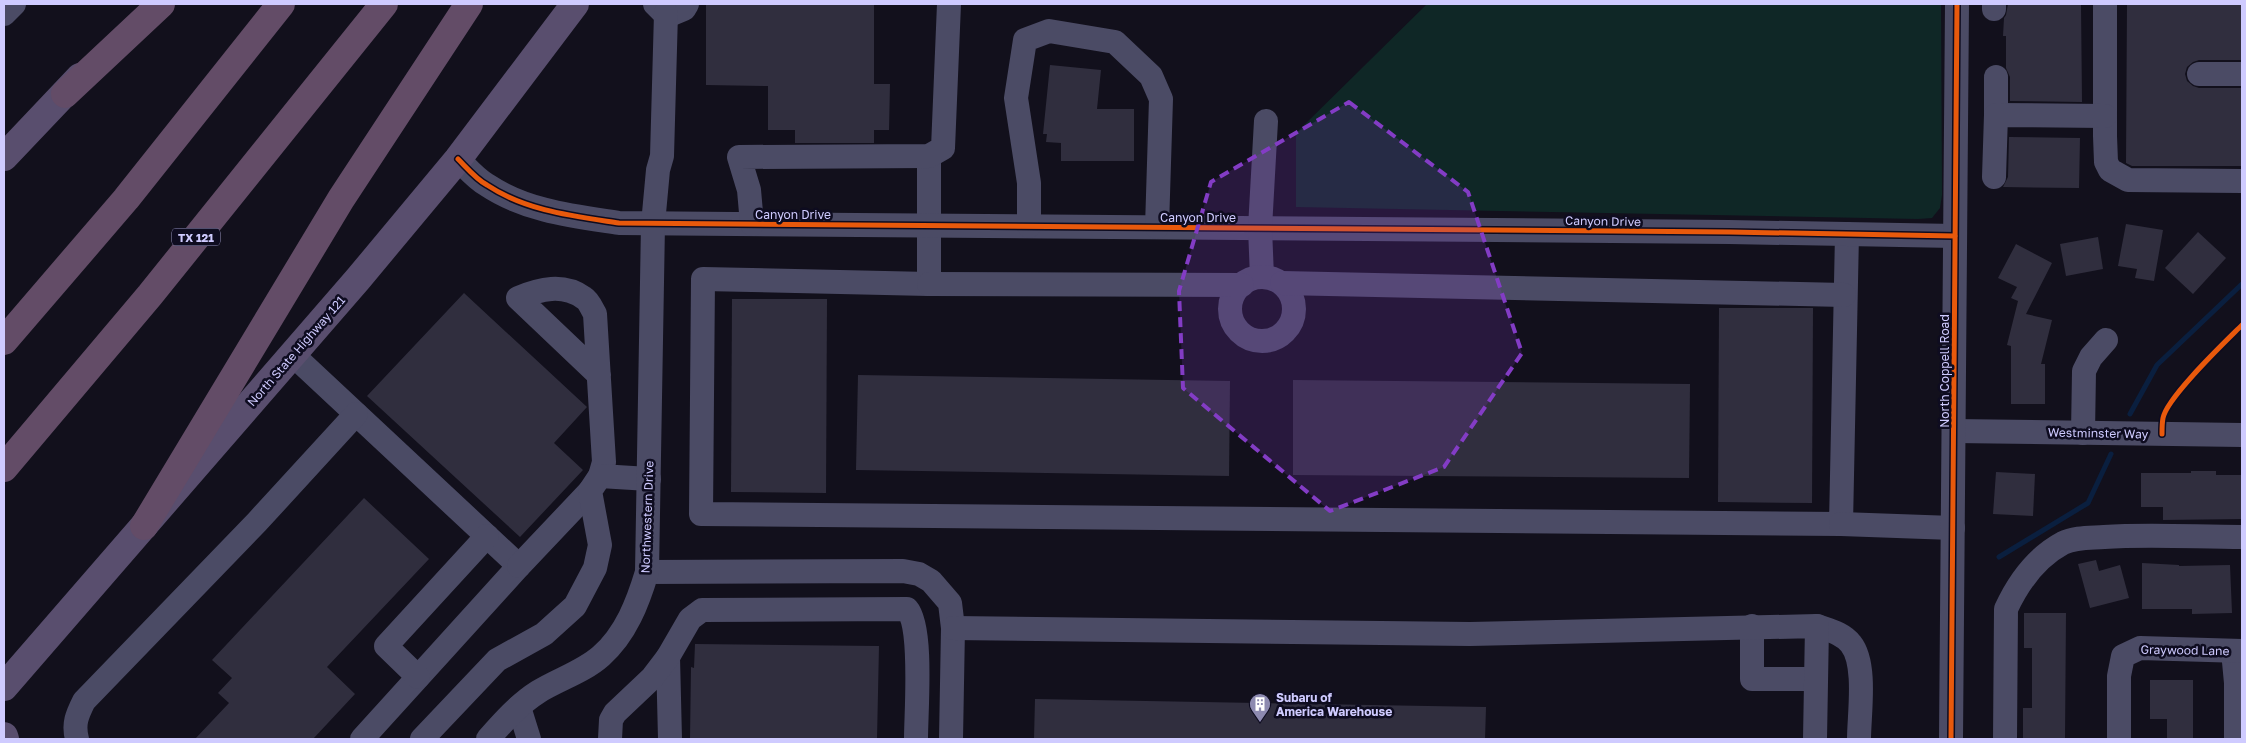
<svg xmlns="http://www.w3.org/2000/svg" width="2246" height="743" font-family="'Golos Text',sans-serif">
<rect width="100%" height="100%" fill="#12101c"/>
<path fill="#0f2726" d="M1427,4h514l1,191 -2,13 -8,10 -14,1 -622,-12v-74z"/>
<g fill="none" stroke-linecap="round" stroke-linejoin="round">
<g stroke="#0a1f3f" stroke-width="5">
<path d="M2130,414l27,-49 85,-81"/>
<path d="M1999,557l89,-54 23,-49"/>
</g>
</g>
<g fill="#302e3e">
<path d="M706,4h168v80h16l-1,46h-15v13h-79v-13h-27v-44l-62,-1z"/>
<path d="M2008,4h73l1,98 -72,-1v-24l-4,-9v-32h-3l1,-18 2,-3z"/>
<path d="M2127,4h115v56h-43l-6,2 -6,5 -2,7 2,7 6,5 6,2h43v78h-110l-6,-3z"/>
<path d="M1050,65l51,5 -4,39h37v52h-73v-18l-15,-1 1,-8h-4z"/>
<path d="M2009,137l71,1 -1,50 -76,-1 5,-10z"/>
<path d="M2126,224l37,6 -9,51 -19,-3 2,-9 -19,-3z"/>
<path d="M2198,232l28,26 -33,36 -28,-26z"/>
<path d="M2098,237l5,32 -37,7 -6,-32z"/>
<path d="M2016,244l36,19 -26,51 26,6 -11,44h4v40h-34v-58l-4,-1 11,-44 -7,-3 6,-11 -19,-9z"/>
<path d="M464,293l123,114 -33,36 29,27 -63,67 -153,-141z"/>
<path d="M732,299h95l-1,194 -95,-1z"/>
<path d="M1719,308h94l-1,195 -94,-1z"/>
<path d="M858,375l372,6 -1,95 -373,-6z"/>
<path d="M1293,380l397,4 -1,94 -396,-3z"/>
<path d="M2191,471h25v4h26v44l-79,1v-13h-22v-34h50z"/>
<path d="M1996,472l39,2 -2,42 -40,-2z"/>
<path d="M364,498l65,61 -102,108 28,27 -42,45h-118l34,-36 -11,-10 14,-15 -20,-18z"/>
<path d="M2096,560l3,11 21,-6 9,33 -39,10 -12,-44z"/>
<path d="M2142,563l37,2v1l51,-1 2,48 -40,1v-5h-50z"/>
<path d="M2024,613h42l-1,126h-42v-31h9v-60h-8z"/>
<path d="M695,644l184,2 -2,93h-187l1,-72 3,1z"/>
<path d="M2150,680h43v59h-26v-20h-17z"/>
<path d="M1035,699l451,8 -1,32h-451z"/>
</g>
<g fill="none" stroke-linecap="round" stroke-linejoin="round">
<g stroke="#4b4b65" stroke-width="24">
<path d="M655,4l7,7 10,3 12,-5 3,-5"/>
<path d="M2105,4v132l1,26 4,8 18,10 114,1"/>
<path d="M1994,9v-5"/>
<path d="M4,14l10,-10"/>
<path d="M2199,74h43"/>
<path d="M1996,115v-38"/>
<path d="M929,156v128l-226,-5 -2,235 1140,10 6,-290"/>
<path d="M458,159c9,9 18,20 29,26 39,26 86,31 132,38l1110,9 226,4"/>
<path d="M1994,177l2,-62 109,1"/>
<path d="M752,224l-3,-34 -10,-33 190,-1 14,-8 6,-144"/>
<path d="M1029,226v-43l-13,-85 9,-58 24,-9 66,11 36,34 10,23 -4,128"/>
<path d="M1262,277l-2,-49 6,-107"/>
<circle cx="1262" cy="309" r="32"/>
<path d="M1282,283l562,12"/>
<path d="M929,284l313,1"/>
<path d="M293,355l226,211 -157,173"/>
<path d="M599,375l-81,-77c22,-9 45,-15 66,0 5,3 8,11 11,16l9,148 -4,14"/>
<path d="M1954,431l288,4"/>
<path d="M2083,433l1,-62 7,-14 15,-17"/>
<path d="M1841,524l112,4"/>
<path d="M519,566l71,-75"/>
<path d="M647,572l256,-1 16,3 12,7 19,22 3,25 -2,111"/>
<path d="M1752,626v53h64"/>
<path d="M1817,626c11,4 26,7 34,18 16,20 8,71 8,95"/>
<path d="M953,628l517,6 347,-8 -2,113"/>
<path d="M2233,651l3,32v56"/>
<path d="M668,657l2,82"/>
<path d="M418,677l-32,-31 101,-110"/>
<path d="M519,707l10,32"/>
<path d="M77,739c-4,-15 0,-24 7,-38l173,-179 99,-108"/>
<path d="M422,739l75,-79 47,-26 31,-28 20,-38 5,-23 -10,-54 10,-15 49,3"/>
<path d="M488,739c15,-17 31,-35 50,-47 21,-13 45,-20 63,-36 25,-22 37,-54 46,-84l6,-348 5,-54 4,-14 4,-143"/>
<path d="M610,739l1,-19 4,-7 37,-35 16,-21 22,-38 12,-9 205,-1c16,18 9,102 9,130"/>
<path d="M1951,739l6,-735"/>
<path d="M2005,739l1,-130c12,-26 31,-52 57,-66 12,-6 28,-5 41,-6 46,-3 92,0 138,0"/>
<path d="M2119,739v-63l4,-20 17,-8 102,3"/>
</g>
<g stroke="#594e6e" stroke-width="28">
<path d="M4,157l76,-80"/>
<path d="M4,687l354,-408 100,-120 117,-155"/>
<path d="M4,736l1,3"/>
</g>
<g stroke="#634c67" stroke-width="28">
<path d="M65,94l96,-90"/>
<path d="M4,341l122,-142 155,-195"/>
<path d="M4,468l146,-173 234,-291"/>
<path d="M144,526l197,-327 128,-195"/>
</g>
<g stroke="#0e0c20" stroke-width="8">
<g id="cycleway">
<path d="M458,159c9,9 18,20 29,26 39,26 86,31 132,38l1110,9 226,4"/>
<path d="M2162,434c0,-5 0,-11 1,-16 4,-21 62,-76 79,-93"/>
<path d="M1951,739l6,-735"/>
</g>
</g>
<use href="#cycleway" stroke="#e8590c" stroke-width="5"/>
</g>
<path fill="#833cc5" fill-opacity="0.2" stroke="#833cc5" stroke-width="4" stroke-dasharray="10 6" stroke-linejoin="round" d="M1349,102l119,90 54,161 -78,114 -114,44 -147,-123 -4,-97 32,-109z"/>
<defs>
<g id="building-pin" transform="scale(1.125)"><path d="M0 17L-7.5 6A9.5 9.5 0 1 1 7.5 6Z" fill="#8d8ab0" stroke="#0e0c20"/><path d="M-4-6H4V6H1V3H-1V6H-4ZM-2.5-4.3h1.7v1.8h-1.7ZM.8-4.3h1.7v1.8H.8ZM-2.5-1h1.7V.8h-1.7ZM.8-1h1.7V.8H.8Z" fill="#fff"/></g>
</defs>
<g fill-rule="evenodd">
<use href="#building-pin" x="1260" y="704"/>
</g>
<g text-anchor="middle" dominant-baseline="central" stroke-width="5" stroke-linejoin="round" paint-order="stroke">
<rect fill="#0e0c20" stroke="#9592bc" stroke-width="1" x="172" y="228.5" width="48" height="17" rx="4"/>
<g font-size="11" font-weight="bold" fill="#cfcbff">
<text x="196" y="237">TX 121</text>
</g>
<g font-size="12" fill="#cfcbff" stroke="#0e0c20">
<text x="793" y="214">Canyon Drive</text>
<text x="1198" y="217">Canyon Drive</text>
<text transform="translate(1603 221) rotate(1)">Canyon Drive</text>
<text transform="translate(296 351) rotate(-49)">North State Highway 121</text>
<text transform="translate(1944 371) rotate(-90)">North Coppell Road</text>
<text transform="translate(2098 433) rotate(1)">Westminster Way</text>
<text transform="translate(647 517) rotate(-88)">Northwestern Drive</text>
<text transform="translate(2185 650) rotate(1)">Graywood Lane</text>
</g>
<g font-size="12" font-weight="bold" fill="#cfcbff" stroke="#0e0c20" text-anchor="start">
<text x="1276" y="697">Subaru of<tspan x="1276" dy="14">America Warehouse</tspan></text>
</g>
</g>
<rect width="2246" height="743" fill="none" stroke="#cfcbff" stroke-width="10"/>
</svg>
